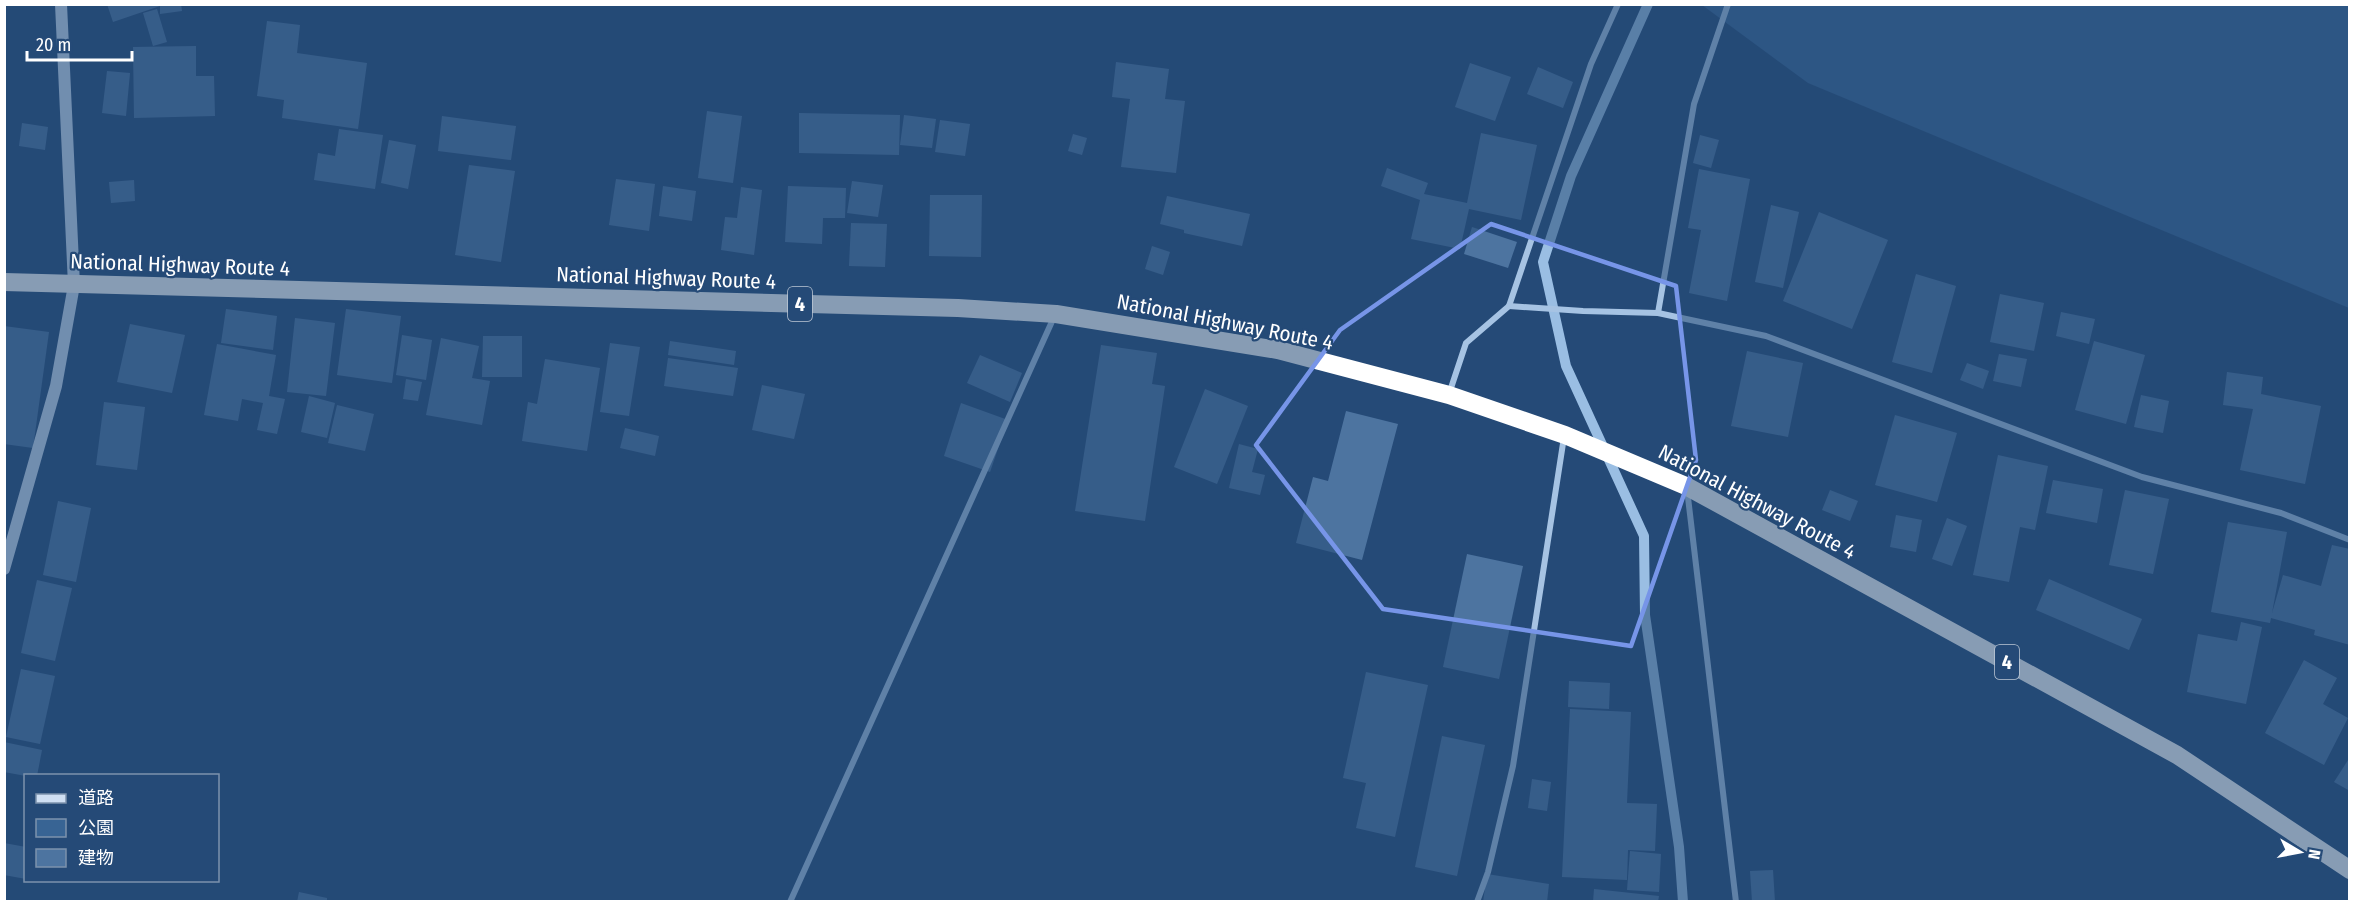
<svg xmlns="http://www.w3.org/2000/svg" width="2354" height="906" font-family="'Fira Sans Condensed','Noto Sans JP',sans-serif">
<rect width="100%" height="100%" fill="#254a77"/>
<path fill="#386494" d="M1702,5h647v303l-541,-225z"/>
<g fill="none" stroke-linecap="round" stroke-linejoin="round">
<path stroke="#9abee3" stroke-width="10" d="M1648,4l-77,172 -28,86 23,104 78,170 1,79 34,232 4,55"/>
</g>
<g fill="#4d74a0">
<path d="M107,4h74l1,7 -22,3v-8l-47,16z"/>
<path d="M157,9l10,33 -14,4 -10,-33z"/>
<path d="M267,21l33,4 -3,28 70,10 -9,66 -76,-11 2,-18 -27,-4z"/>
<path d="M196,46v30h18l1,40 -81,2 -1,-71z"/>
<path d="M1116,62l53,7 -4,30 20,2 -9,72 -55,-6 9,-68 -18,-2z"/>
<path d="M1470,63l41,14 -16,44 -40,-14z"/>
<path d="M1538,67l35,15 -10,26 -36,-14z"/>
<path d="M107,71l23,2 -4,43 -24,-3z"/>
<path d="M707,111l35,5 -9,67 -35,-5z"/>
<path d="M799,113l101,2 -1,40 -100,-2z"/>
<path d="M904,115l32,4 -4,29 -32,-3z"/>
<path d="M442,116l74,10 -5,34 -73,-9z"/>
<path d="M940,120l30,4 -5,32 -30,-4z"/>
<path d="M22,123l26,4 -3,23 -26,-4z"/>
<path d="M339,129l44,6 -8,54 -61,-9 4,-27 17,3z"/>
<path d="M1481,133l56,12 -16,75 -52,-11 -9,40 -49,-10 9,-39 -39,-14 6,-18 41,15 -4,11 43,9z"/>
<path d="M1073,134l14,4 -5,17 -14,-4z"/>
<path d="M1700,135l19,5 -8,28 -18,-5z"/>
<path d="M389,140l27,5 -8,44 -27,-6z"/>
<path d="M469,165l46,6 -14,91 -46,-7z"/>
<path d="M1699,169l51,10 -23,122 -38,-8 12,-63 -13,-2z"/>
<path d="M616,179l39,5 -6,47 -40,-6z"/>
<path d="M134,180l1,21 -24,2 -2,-21z"/>
<path d="M852,181l31,4 -5,32 -31,-4z"/>
<path d="M663,186l33,5 -4,30 -33,-5z"/>
<path d="M788,186l58,2 -1,30h-22l-1,26 -37,-2z"/>
<path d="M741,187l21,3 -8,65 -33,-5 4,-33 12,1z"/>
<path d="M930,195h52l-1,62 -52,-1z"/>
<path d="M1167,196l83,18 -8,32 -58,-13v-3l-24,-6z"/>
<path d="M1771,205l28,7 -16,76 -28,-6z"/>
<path d="M1819,212l69,28 -36,89 -69,-28z"/>
<path d="M851,223l36,1 -2,43 -36,-1z"/>
<path d="M1472,227l45,15 -9,26 -44,-14z"/>
<path d="M1152,246l18,6 -7,23 -18,-6z"/>
<path d="M1916,274l40,12 -24,87 -40,-11z"/>
<path d="M2000,294l44,9 -10,48 -44,-9z"/>
<path d="M226,309l51,7 -4,34 -52,-7z"/>
<path d="M346,309l55,7 -9,67 -55,-8z"/>
<path d="M2061,312l34,7 -6,25 -33,-8z"/>
<path d="M295,318l40,5 -9,73 -39,-4z"/>
<path d="M130,324l55,11 -13,58 -55,-11z"/>
<path d="M4,326l45,6 -16,116 -29,-4z"/>
<path d="M402,335l30,5 -6,40 -30,-5z"/>
<path d="M483,336h39v41h-40z"/>
<path d="M441,338l38,8 -7,32 18,3 -8,44 -56,-10z"/>
<path d="M670,341l66,10 -2,14 -66,-10z"/>
<path d="M2094,341l51,14 -19,69 -51,-14z"/>
<path d="M610,343l30,4 -11,69 -29,-4z"/>
<path d="M217,344l59,11 -7,41 16,3 -8,35 -20,-4 6,-27 -21,-4 -4,22 -34,-6z"/>
<path d="M1101,345l56,8 -5,31 13,2 -20,135 -70,-10z"/>
<path d="M1747,351l56,12 -15,74 -57,-11z"/>
<path d="M1999,354l28,5 -6,28 -28,-6z"/>
<path d="M980,355l42,18 -12,29 -43,-19z"/>
<path d="M668,358l70,10 -5,28 -69,-10z"/>
<path d="M545,359l55,9 -13,83 -65,-10 6,-39 9,2z"/>
<path d="M1967,363l22,8 -6,18 -23,-9z"/>
<path d="M2227,372l36,5 -2,17 60,12 -16,78 -65,-14 13,-61 -30,-4z"/>
<path d="M406,379l16,3 -4,19 -15,-2z"/>
<path d="M762,385l43,9 -11,45 -42,-9z"/>
<path d="M1205,389l43,17 -31,78 -43,-17z"/>
<path d="M2141,395l28,6 -6,32 -29,-6z"/>
<path d="M309,396l26,7 -8,35 -26,-6z"/>
<path d="M104,402l41,5 -8,63 -41,-5z"/>
<path d="M961,403l47,17 -18,52 -46,-16z"/>
<path d="M337,405l37,9 -9,37 -37,-8z"/>
<path d="M1346,411l52,13 -36,136 -66,-17 17,-66 15,4z"/>
<path d="M1895,415l62,18 -20,69 -62,-17z"/>
<path d="M625,428l34,8 -4,20 -35,-8z"/>
<path d="M1239,444l19,5 -6,23 13,3 -5,20 -31,-7z"/>
<path d="M1998,455l50,11 -13,64 -15,-3 -11,55 -36,-7z"/>
<path d="M2053,480l50,9 -6,34 -51,-10z"/>
<path d="M1830,490l28,11 -8,20 -28,-11z"/>
<path d="M2125,490l44,9 -16,75 -44,-9z"/>
<path d="M58,501l33,7 -15,74 -33,-7z"/>
<path d="M1896,515l26,5 -6,32 -26,-5z"/>
<path d="M1947,518l20,8 -15,40 -20,-7z"/>
<path d="M2228,522l59,10 -15,81 11,-38 38,11 11,-41 18,4v96l-36,-10 1,-5 -44,-12 -1,5 -59,-11z"/>
<path d="M1467,554l56,12 -24,113 -56,-12z"/>
<path d="M2049,579l93,40 -13,31 -93,-40z"/>
<path d="M37,580l35,8 -17,73 -34,-8z"/>
<path d="M2241,622l21,5 -16,77 -59,-12 11,-58 39,7z"/>
<path d="M2304,660l33,18 -14,26 25,14 -24,47 -59,-32z"/>
<path d="M21,669l34,7 -15,68 -34,-7z"/>
<path d="M1366,672l62,13 -33,152 -39,-9 10,-45 -23,-5z"/>
<path d="M1569,681l41,2 -1,26 -41,-2z"/>
<path d="M1570,709l61,3 -4,91 30,1 -2,47 -27,-1 -1,30 -65,-3z"/>
<path d="M1442,736l43,9 -28,131 -42,-9z"/>
<path d="M4,742l38,8 -5,26h-11l-22,-4z"/>
<path d="M2350,757v34l-16,-9z"/>
<path d="M1532,779l19,3 -4,29 -19,-3z"/>
<path d="M4,843l22,4v32l-22,-4z"/>
<path d="M1630,851l31,3 -2,38 -32,-2z"/>
<path d="M1773,870l2,32h-23l-2,-31z"/>
<path d="M1487,874l62,10 -2,18h-64z"/>
<path d="M1594,889l65,7 -1,6h-65z"/>
<path d="M299,892l28,6v4h-30z"/>
</g>
<g fill="none" stroke-linecap="round" stroke-linejoin="round">
<g stroke="#a6c3e3" stroke-width="6">
<path d="M1509,306l74,5 75,2 108,23 376,141 139,36 69,27"/>
<path d="M1658,313l36,-209 34,-100"/>
<path d="M1449,394l17,-51 43,-37 82,-242 27,-60"/>
<path d="M1687,489l49,413"/>
<path d="M790,902l264,-585"/>
<path d="M1477,902l11,-30 25,-106 51,-329"/>
</g>
<path stroke="#cfdff3" stroke-width="12" d="M4,569l52,-183 18,-101 -13,-281"/>
<path stroke="#fff" stroke-width="18" d="M4,282l954,26 98,6 222,36 171,45 116,40 121,51 491,269 173,115"/>
</g>
<path d="M0 0H2354V906H0ZM1491,224l185,62 20,174 -65,186 -248,-37 -127,-164 84,-115z" fill="#254a77" fill-opacity=".55" fill-rule="evenodd"/>
<path fill="none" stroke="#7795e8" stroke-width="4.5" stroke-linejoin="round" d="M1491,224l185,62 20,174 -65,186 -248,-37 -127,-164 84,-115z"/>
<g text-anchor="middle" dominant-baseline="central" stroke-width="4.5" stroke-linejoin="round" paint-order="stroke">
<g fill="#254a77" stroke="#bec9d6" stroke-width="1.5">
<rect x="788" y="287" width="24" height="34" rx="4.5"/>
<rect x="1995" y="645" width="24" height="34" rx="4.5"/>
</g>
<g font-size="20" font-weight="bold" fill="#fff">
<text x="800" y="304">4</text>
<text x="2007" y="662">4</text>
</g>
<g font-size="21" fill="#fff" stroke="#254a77">
<text transform="translate(180 265) rotate(2)">National Highway Route 4</text>
<text transform="translate(666 278) rotate(2)">National Highway Route 4</text>
<text transform="translate(1225 322) rotate(11)">National Highway Route 4</text>
<text transform="translate(1757 502) rotate(28)">National Highway Route 4</text>
</g>
</g>
<rect width="2354" height="906" fill="none" stroke="#ffffff" stroke-width="12"/>
<rect x="24" y="774" width="195" height="108" fill="#254a77" stroke="#7c92ad" stroke-width="1.5"/>
<rect x="36" y="794" width="30" height="9" fill="#cfdff3" stroke="#7c92ad" stroke-width="1.5"/>
<text x="78" y="804" font-size="18" fill="#ffffff">道路</text>
<rect x="36" y="819" width="30" height="18" fill="#386494" stroke="#7c92ad" stroke-width="1.5"/>
<text x="78" y="834" font-size="18" fill="#ffffff">公園</text>
<rect x="36" y="849" width="30" height="18" fill="#4d74a0" stroke="#7c92ad" stroke-width="1.5"/>
<text x="78" y="864" font-size="18" fill="#ffffff">建物</text>
<g transform="translate(2300 852) rotate(100)" stroke="#254a77" stroke-width="4.5" paint-order="stroke">
<path d="M0-4.5L10 22L0 15L-10 22Z" fill="#ffffff"/>
<text y="-9" font-size="16" font-weight="bold" text-anchor="middle" fill="#ffffff">N</text>
</g>
<path d="M27 51v9h105v-9" fill="none" stroke="#ffffff" stroke-width="3"/>
<text x="36" y="51" font-size="18" fill="#ffffff" stroke="#254a77" stroke-width="4.5" paint-order="stroke">20 m</text>
</svg>
